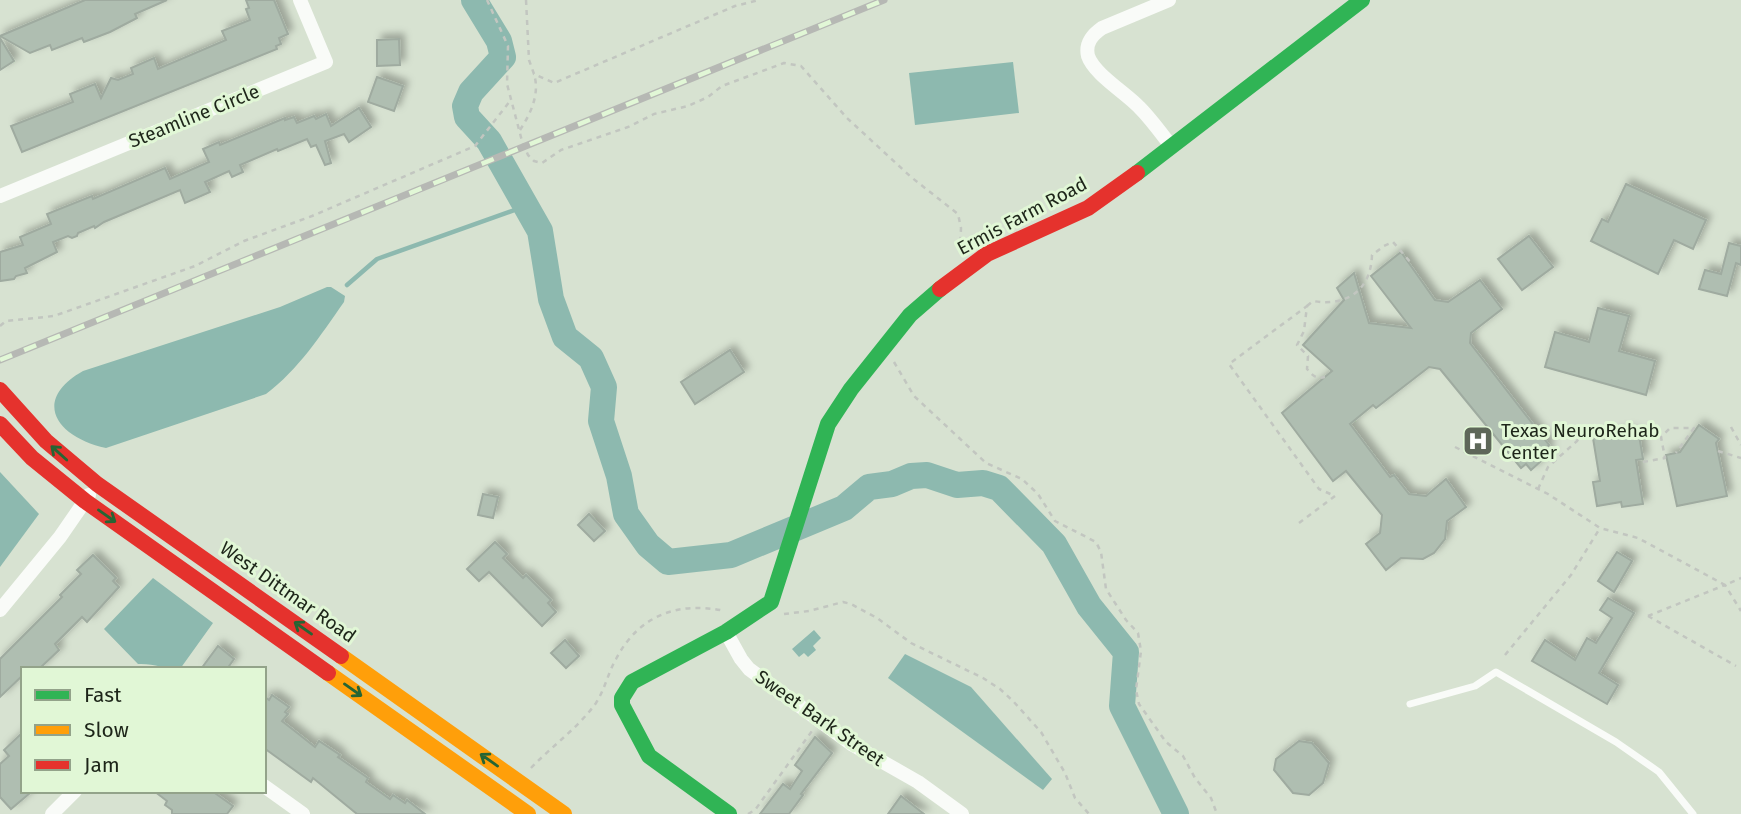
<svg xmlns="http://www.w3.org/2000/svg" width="1741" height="814" font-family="'Fira Sans',sans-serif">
<defs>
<filter id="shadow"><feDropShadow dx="5" dy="-5" stdDeviation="3.5" flood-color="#0004"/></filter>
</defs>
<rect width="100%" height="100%" fill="#d7e2d1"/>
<g fill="#8db9af">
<path d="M1013,62l6,51 -104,12 -6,-52z"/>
<path d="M327,287h4l14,9 -1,6c-24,34 -45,67 -78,92l-160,54c-48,-10 -76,-47 -23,-77l197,-64z"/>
<path d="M0,472l39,42 -39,53z"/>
<path d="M153,578l60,45 -33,46c-16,0 -27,-6 -42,-5l-34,-35z"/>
<path d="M814,630l7,8 -8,8 3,4 -8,7 -4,-4 -5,4 -7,-8z"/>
<path d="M905,654l66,33 81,92 -9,11 -155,-112z"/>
</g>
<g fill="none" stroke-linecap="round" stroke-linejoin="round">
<path stroke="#8db9af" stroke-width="4.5" d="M347,285l30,-26 149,-53"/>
<path stroke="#8db9af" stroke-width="26" d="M474,0l25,41 4,16 -32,35 -6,14 2,11 22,24 51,90 11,68 14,38 26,21 13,29 -3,34 18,55 7,38 22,31 20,17 63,-7 113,-47 25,-21 23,-3 19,-8 16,-1 30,10 26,-2 16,5 55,56 35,62 37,46 -4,54 54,108"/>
</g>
<g fill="#afbeb1" stroke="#9faba0" stroke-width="2" filter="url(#shadow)">
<path d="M85,0h82l-32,14 2,4 -27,14 -26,10 -2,-4 -30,12 -2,-5 -20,8 -30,-17z"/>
<path d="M246,0h28l14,34 -9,4 2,6 -5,2 1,3 -255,103 -11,-26 62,-24 -3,-8 25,-10 6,14 10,-20 7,2 15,-6 -2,-6 23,-10 4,11 68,-29 -4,-9 28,-11 -4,-11 3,-1z"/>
<path d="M0,38l14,23 -14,9z"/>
<path d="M399,39l1,26 -23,1v-26z"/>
<path d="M377,77l26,9 -9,25 -26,-9z"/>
<path d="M359,108l12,19 -22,15 -5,-8 -19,7 6,22 -6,2 -9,-20 -5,2 -4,-8 -29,12 -1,-2 -37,16 3,7 -11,5 -3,-6 -24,11 5,10 -25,11 -5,-13 -76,32 -9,6 -1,-2 -16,7 -1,3 -5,2 -4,-2 -15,6 4,10 -32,16 2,5 -11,3 -2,3 -14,2v-29l23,-7 -3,-8 31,-13 -4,-10 45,-18 1,3 72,-31 5,11 39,-17 -6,-13 16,-7 1,3 65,-27v2l9,-3 3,6 17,-7 2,3 10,-5 5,12z"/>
<path d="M1626,184l80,36 -13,29 -19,-9 -16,34 -67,-33 11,-22 6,3z"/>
<path d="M1529,236l24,31 -31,23 -24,-31z"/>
<path d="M1729,243l12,3v19l-5,-2 -9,33 -28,-7 6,-19 16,4z"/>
<path d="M1401,252l34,48 13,2 32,-22 22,29 -31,24 -1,10 79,102 -4,4 4,5 -18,16 -5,-6 -5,4 -81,-99 -11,-2 -53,41 -3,-3 -23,19 40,53 4,-2 15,19 17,2 20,-17 20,28 -19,14 -2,18 -11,14 -11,6 -22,-1 -15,12 -20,-26 14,-11 2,-18 -36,-44 -13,10 -51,-68 50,-42 -29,-26 41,-45 -7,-12 17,-15 15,50 42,5 -40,-52z"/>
<path d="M1598,308l31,8 -10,35 36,10 -9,34 -101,-28 10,-35 34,10z"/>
<path d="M730,350l14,22 -49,32 -14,-22z"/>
<path d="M1699,425l20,14 -3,4 11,53 -50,10 -11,-51 14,-3z"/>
<path d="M1630,432l1,5 8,-2 4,24 -7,1 7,44 -21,3 -1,-5 -24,4 -4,-24 7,-1 -7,-43z"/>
<path d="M483,494l15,3 -5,21 -15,-3z"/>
<path d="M589,514l16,17 -11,10 -16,-16z"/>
<path d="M495,542l12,12 -4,4 20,20 3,-3 25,25 -3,3 8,9 -14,14 -53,-54 -10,9 -12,-12z"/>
<path d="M1617,552l15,9 -18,31 -16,-11z"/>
<path d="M93,555l23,23 -3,3 6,6 -32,35 -5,-5 -27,27 4,6 -20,19h-16v6l-23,22v-38l62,-62 -2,-2 21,-21 -4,-4z"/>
<path d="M1608,598l26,15 -35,60 19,12 -11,19 -75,-43 13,-21 30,20 12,-22 9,5 16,-25 -12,-8z"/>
<path d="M565,640l14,16 -13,12 -15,-15z"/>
<path d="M218,646l16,13 -7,10h-26z"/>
<path d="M272,695l17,12 -4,5 3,2 -6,7 14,11 19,15 4,-6 21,14 -2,2 30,21 -2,4 24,17 3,-4 12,8 2,-3 18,14h-68l-44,-36 -2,4 -47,-34v-52l5,4z"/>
<path d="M23,732v59l7,2 -19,16 -11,-12v-33l9,-8 -5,-6z"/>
<path d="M815,737l17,16 -31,41 2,1 -14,19h-29l23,-30 7,5 12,-18 -7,-6z"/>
<path d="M1299,741l13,2 17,20 -6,20 -14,12 -16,-2 -19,-23 2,-11z"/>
<path d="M154,791h58l21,15 -6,8h-55v-4l-7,-5 2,-4z"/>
<path d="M901,796l23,18h-36z"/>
</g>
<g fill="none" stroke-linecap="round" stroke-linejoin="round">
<g stroke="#c2c6c0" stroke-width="2.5" stroke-dasharray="5 5" stroke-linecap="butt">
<path d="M487,0l21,46 -1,38 15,57 6,14 6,6 8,2 19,-13 67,-23 26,-13 34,-8 20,-9 14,-11 62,-23 17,3 46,52 64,59 47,37 3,14 -1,24"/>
<path d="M526,0l3,60 5,14 20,9 181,-77 24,-6"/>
<path d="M520,130c11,-17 20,-36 14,-56"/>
<path d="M1307,306l6,-5c34,6 58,-11 59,-46l12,-9 9,-4 19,22"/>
<path d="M0,326l6,-5 48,-5 141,-50 49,-25 68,-25 163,-70 35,-45"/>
<path d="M894,362l20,34 72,67 36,16 16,15 17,27 41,21 5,10 5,37 20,31 12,13 3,18 -5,39 3,14 27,38 17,14 12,22 16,20 6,16"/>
<path d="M1731,427l10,18"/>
<path d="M1455,447l93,47 52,34 38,10 87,47 16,-7"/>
<path d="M1718,451l23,7"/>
<path d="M1643,462l22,-4 -4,-21 9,-9h24l-18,25"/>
<path d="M1538,489l10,-22 29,-26 7,-11 47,-3"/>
<path d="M1299,523l36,-27 -16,-7 -90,-125 78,-58 -3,25 -7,14 11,11 -1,13c6,7 9,10 18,8"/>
<path d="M784,614l25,-3 34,-9 8,2 26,14 34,25 72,35 17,11 13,12 28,31 24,41 10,25 14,16"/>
<path d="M1648,616l77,-31 16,26"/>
<path d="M1648,616l88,50"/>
<path d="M1505,655l66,-80 29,-47"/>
<path d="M531,768c21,-22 47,-40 65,-65 9,-14 12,-30 20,-44 23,-44 62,-58 109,-48"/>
<path d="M748,814l7,-4 57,-79"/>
</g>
<path stroke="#f9fbf8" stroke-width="7" d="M1410,704l65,-18 21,-14 120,70 43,30 34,42"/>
<g stroke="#f9fbf8" stroke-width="14">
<path d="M1169,0l-67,28c-10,7 -17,15 -14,28 6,18 38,37 51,51 12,12 22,26 32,39"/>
<path d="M0,196l326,-134 -26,-62"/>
<path d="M0,610l60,-73 29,-42"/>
<path d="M726,632l15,27 8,10 104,76 65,37 44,32"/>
<path d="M264,786l39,28"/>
<path d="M52,814l23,-23"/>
</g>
<g stroke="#30b455" stroke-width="16">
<path d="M1137,173l225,-173"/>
<path d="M729,814l-80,-58 -27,-51v-7l10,-16 94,-50 45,-30 57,-178 23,-35 59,-74 30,-26"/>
</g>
<g stroke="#ff9f0a" stroke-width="16">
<path d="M341,656l223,158"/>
<path d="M328,673l200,141"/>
</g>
<g stroke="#e5322d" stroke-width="16">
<path d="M940,289l47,-35 101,-46 49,-35"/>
<path d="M0,390l46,51 51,43 244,172"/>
<path d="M0,424l32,34 53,43 243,172"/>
</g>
<g stroke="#b6b8b4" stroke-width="7">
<path id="rail" d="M0,360l884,-360"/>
</g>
<use href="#rail" stroke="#e1f7d6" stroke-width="4.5" stroke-dasharray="13" stroke-linecap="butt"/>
</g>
<defs><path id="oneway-shaft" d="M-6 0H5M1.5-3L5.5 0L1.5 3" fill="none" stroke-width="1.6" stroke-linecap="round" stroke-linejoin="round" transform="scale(1.75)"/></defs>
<g stroke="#266534">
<use href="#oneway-shaft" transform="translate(59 453) rotate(-138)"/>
<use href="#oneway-shaft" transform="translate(107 516) rotate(35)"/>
<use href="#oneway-shaft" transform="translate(303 628) rotate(-145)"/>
<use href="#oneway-shaft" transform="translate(353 690) rotate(35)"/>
<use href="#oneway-shaft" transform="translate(489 760) rotate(-145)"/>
</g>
<defs>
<g id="hospital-square" transform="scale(1.575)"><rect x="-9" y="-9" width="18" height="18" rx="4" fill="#5e6759" stroke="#e1f7d6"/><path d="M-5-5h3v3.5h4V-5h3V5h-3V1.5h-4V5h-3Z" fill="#fff"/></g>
</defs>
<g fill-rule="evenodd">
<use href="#hospital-square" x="1478" y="441"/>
</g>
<g text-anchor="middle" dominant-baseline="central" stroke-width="6" stroke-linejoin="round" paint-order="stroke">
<g font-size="19" fill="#1d2519" stroke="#e1f7d6">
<text transform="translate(194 116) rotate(-22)">Steamline Circle</text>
<text transform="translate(1022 216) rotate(-28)">Ermis Farm Road</text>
<text transform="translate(288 592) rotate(35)">West Dittmar Road</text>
<text transform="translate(820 718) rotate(35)">Sweet Bark Street</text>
</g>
<g font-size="19" fill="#1d2519" stroke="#e1f7d6" text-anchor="start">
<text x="1501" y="430">Texas NeuroRehab<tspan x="1501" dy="22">Center</tspan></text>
</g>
</g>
<rect x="21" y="667" width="245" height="126" fill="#e1f7d6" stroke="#93a38a" stroke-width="2"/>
<rect x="35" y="690" width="35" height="10" fill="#30b455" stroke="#93a38a" stroke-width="2"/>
<text x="84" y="702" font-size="21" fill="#1d2519">Fast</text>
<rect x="35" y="725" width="35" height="10" fill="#ff9f0a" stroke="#93a38a" stroke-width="2"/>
<text x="84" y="737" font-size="21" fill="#1d2519">Slow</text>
<rect x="35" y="760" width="35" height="10" fill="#e5322d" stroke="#93a38a" stroke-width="2"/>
<text x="84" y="772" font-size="21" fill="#1d2519">Jam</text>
</svg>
